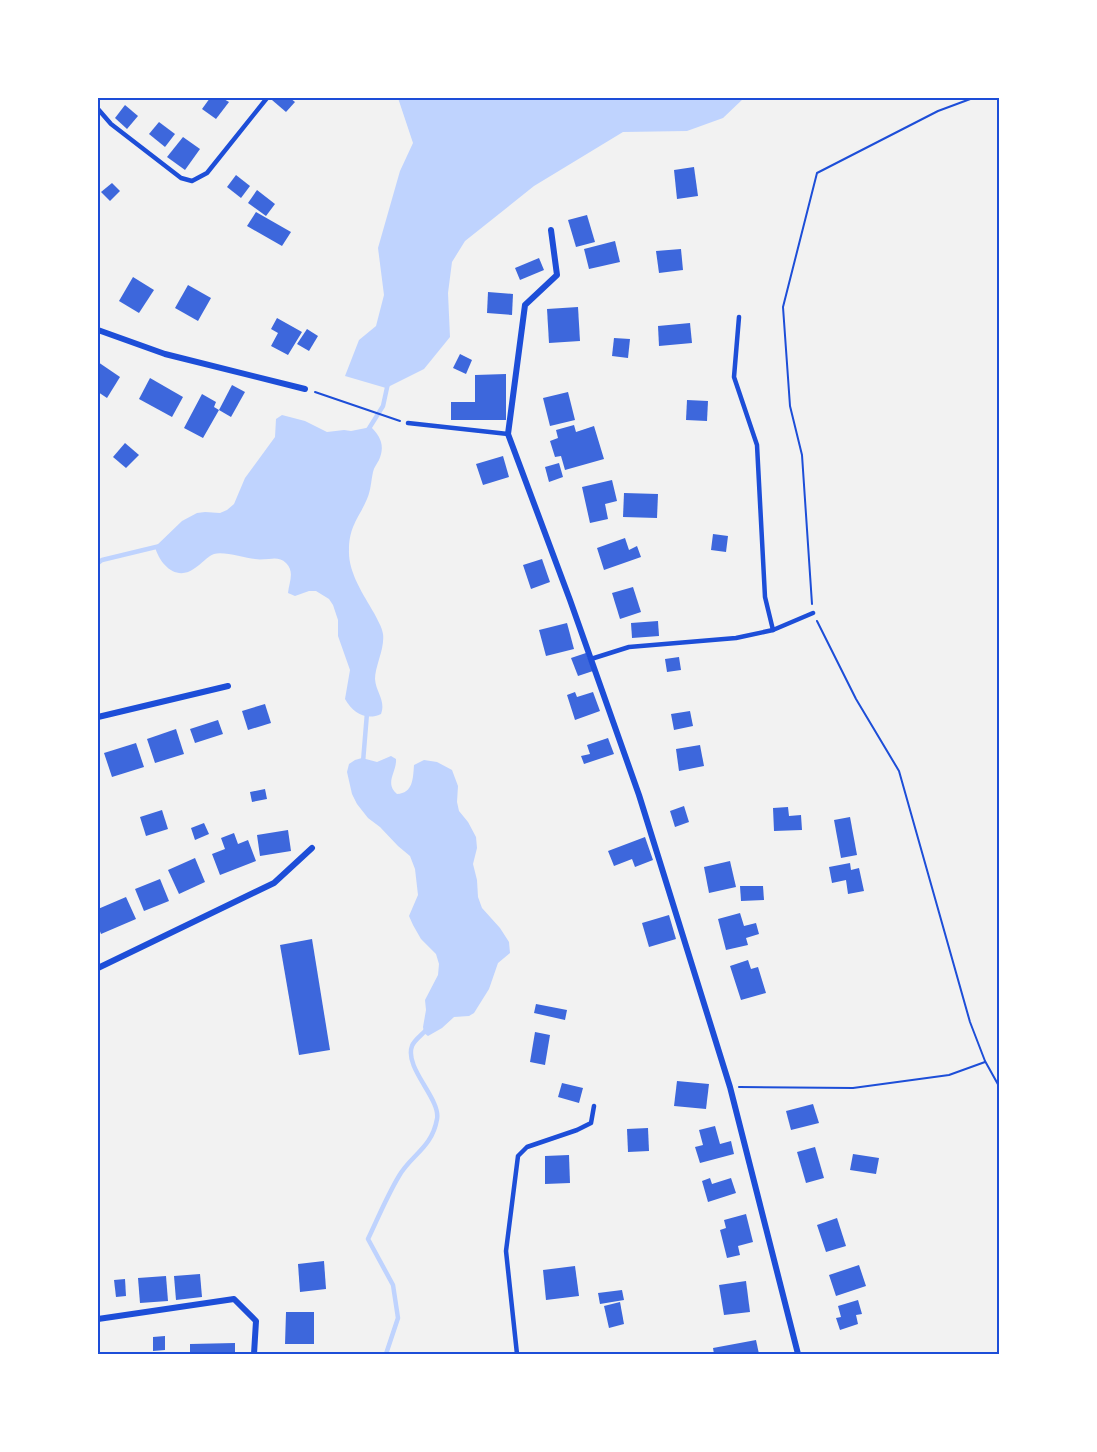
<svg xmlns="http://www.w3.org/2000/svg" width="1097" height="1452" font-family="Commissioner,sans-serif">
<rect width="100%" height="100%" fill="#f2f2f2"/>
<g fill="#bfd3fe">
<path d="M398,98h346l-21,20 -36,13 -64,1 -89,54 -69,55 -13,21 -4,31 2,44 -26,32 -38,19 -41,-12 14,-36 17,-14 8,-31 -6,-47 22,-77 13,-28z"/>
<path d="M282,415l23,6 22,11 17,-2 7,1 20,-4c10,10 14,19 8,33 -2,4 -5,7 -6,12 -2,9 -2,18 -6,27 -8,19 -18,27 -18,51 -1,22 14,44 25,63 3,6 8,14 9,21 2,14 -8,32 -8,45 1,14 11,21 6,35 -15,7 -28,-1 -36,-15l5,-29 -12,-34v-16l-5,-15 -4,-6 -13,-8h-7l-14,5 -7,-3c1,-11 7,-21 -2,-30 -5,-5 -11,-5 -17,-4 -5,0 -9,1 -14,0 -11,-1 -31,-8 -41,-5 -8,3 -12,10 -19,14 -18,14 -35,-3 -40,-21l27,-26 15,-8 8,-1 15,1 7,-3 7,-6 11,-26 30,-41 1,-18z"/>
<path d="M391,756l5,3c1,13 -12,24 1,35 16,-1 16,-15 17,-29l10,-5 13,2 15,8 6,16 -1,16 2,9 9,11 8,15 1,11 -4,16 4,16 1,17 4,11 18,20 9,14 1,11 -12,10 -9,26 -15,24 -5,3 -15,1 -12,11 -14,8 -4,-3 -1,-6 3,-17 -1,-10 13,-25 1,-11 -3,-10 -15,-15 -8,-14 -4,-9 9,-21 -3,-26 -5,-13 -12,-10 -18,-19 -12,-9 -11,-14 -5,-10 -5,-22 2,-8 6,-4 7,-2 15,4z"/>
</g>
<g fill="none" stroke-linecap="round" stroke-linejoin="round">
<g stroke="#bfd3fe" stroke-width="4.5">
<path d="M368,430l15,-24 5,-23"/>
<path d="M98,563l4,-3 58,-14"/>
<path d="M363,762l4,-49"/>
<path d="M386,1354l12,-36 -5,-33 -25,-46c10,-21 19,-43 31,-63 12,-21 33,-28 38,-57 4,-20 -33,-51 -25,-73 2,-6 11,-12 15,-17"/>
</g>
</g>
<g fill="#3d67dc">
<path d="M210,98h12l7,4 -13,17 -14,-10z"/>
<path d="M274,98h16l5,4 -9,10 -14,-12z"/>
<path d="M125,105l13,11 -11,13 -12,-11z"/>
<path d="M159,122l16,12 -10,13 -16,-13z"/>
<path d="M183,137l17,12 -15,21 -18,-13z"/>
<path d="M694,167l4,29 -21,3 -3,-29z"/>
<path d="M236,175l14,11 -9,12 -14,-11z"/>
<path d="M112,183l8,8 -10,10 -9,-9z"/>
<path d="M257,190l18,14 -9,12 -18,-13z"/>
<path d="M256,212l35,20 -9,14 -35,-20z"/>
<path d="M587,215l8,27 -19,5 -8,-27z"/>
<path d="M615,241l5,21 -31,7 -5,-20z"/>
<path d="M681,249l2,21 -24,3 -3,-22z"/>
<path d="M539,258l5,12 -24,10 -5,-12z"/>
<path d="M133,277l21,13 -15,23 -20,-12z"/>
<path d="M188,285l23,13 -13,23 -23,-13z"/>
<path d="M488,292l25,2 -1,21 -25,-2z"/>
<path d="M578,307l2,34 -31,2 -2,-34z"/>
<path d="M277,318l25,14 -14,23 -17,-9 7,-13 -7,-4z"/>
<path d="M690,323l2,20 -33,3 -1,-20z"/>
<path d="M307,329l11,7 -9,15 -12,-7z"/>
<path d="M614,338l16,1 -2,19 -16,-2z"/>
<path d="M460,354l12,6 -6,14 -13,-6z"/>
<path d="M98,362l22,15 -13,21 -9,-6z"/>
<path d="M506,374v46h-55v-18h24v-27z"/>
<path d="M150,378l33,19 -11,20 -33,-18z"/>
<path d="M232,385l13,7 -14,25 -12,-7z"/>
<path d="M568,392l7,28 -25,6 -7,-28z"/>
<path d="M202,394l14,8 -2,5 5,3 -16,28 -19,-10z"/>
<path d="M687,400l21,1 -1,20 -21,-1z"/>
<path d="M574,425l2,7 18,-6 10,33 -39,11 -4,-14 -6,1 -5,-16 8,-3 -2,-8z"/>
<path d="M125,443l14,12 -13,13 -13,-11z"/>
<path d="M503,456l6,21 -26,8 -7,-21z"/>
<path d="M559,463l4,14 -14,5 -4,-15z"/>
<path d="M612,480l5,21 -12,3 3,15 -18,4 -8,-36z"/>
<path d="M624,493l34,1 -1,24 -34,-1z"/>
<path d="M713,534l15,2 -2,16 -15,-2z"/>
<path d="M625,538l4,12 8,-4 4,11 -37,13 -7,-22z"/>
<path d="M542,559l8,23 -19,7 -8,-24z"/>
<path d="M633,587l8,25 -21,7 -8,-26z"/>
<path d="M658,621l1,15 -27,2 -1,-15z"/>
<path d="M567,623l7,26 -28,7 -7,-26z"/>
<path d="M586,653l7,18 -15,5 -7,-18z"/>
<path d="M679,657l2,13 -14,2 -2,-13z"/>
<path d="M575,692l2,5 16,-5 7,19 -25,9 -8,-25z"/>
<path d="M265,704l6,19 -23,7 -6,-19z"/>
<path d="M690,711l3,15 -19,4 -3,-16z"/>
<path d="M218,720l5,14 -28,9 -5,-14z"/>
<path d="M176,729l8,25 -29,9 -8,-24z"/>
<path d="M608,738l6,16 -30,10 -3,-8 9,-2 -3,-9z"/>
<path d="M136,743l8,24 -32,10 -8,-24z"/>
<path d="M700,745l4,21 -25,5 -3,-22z"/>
<path d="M265,789l2,10 -15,3 -2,-10z"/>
<path d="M684,806l5,16 -14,5 -5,-16z"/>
<path d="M788,807l1,9 12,-1 1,15 -28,1 -1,-23z"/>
<path d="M162,810l6,19 -22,7 -6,-19z"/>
<path d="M850,817l7,38 -16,3 -7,-38z"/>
<path d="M204,823l5,11 -14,6 -4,-12z"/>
<path d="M288,830l3,21 -31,5 -3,-21z"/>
<path d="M234,833l4,11 10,-4 8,21 -36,14 -8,-21 13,-5 -4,-11z"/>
<path d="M645,837l8,23 -18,7 -3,-8 -18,7 -6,-15z"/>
<path d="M195,858l10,24 -26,12 -11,-24z"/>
<path d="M730,861l6,26 -27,6 -5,-26z"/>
<path d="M850,863l1,7 8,-2 5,23 -16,3 -2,-14 -14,3 -3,-16z"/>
<path d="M160,879l9,22 -25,10 -9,-22z"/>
<path d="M740,886h23l1,14 -23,1z"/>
<path d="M126,897l10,22 -35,15 -3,-8v-17z"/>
<path d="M740,913l4,13 12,-3 3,11 -13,4 2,7 -22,5 -8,-31z"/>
<path d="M669,915l7,24 -27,8 -7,-24z"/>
<path d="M312,939l18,111 -31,5 -19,-110z"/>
<path d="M748,960l3,9 7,-2 8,26 -25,7 -11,-34z"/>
<path d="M536,1004l31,6 -2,10 -31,-7z"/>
<path d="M535,1032l15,3 -5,30 -15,-3z"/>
<path d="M677,1081l32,3 -3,25 -32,-3z"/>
<path d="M562,1083l21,5 -4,15 -21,-6z"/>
<path d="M813,1104l6,19 -28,7 -5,-19z"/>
<path d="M715,1126l5,18 11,-3 3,13 -34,9 -5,-16 8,-2 -4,-15z"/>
<path d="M648,1128l1,23 -21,1 -1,-23z"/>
<path d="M815,1147l9,31 -18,5 -9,-31z"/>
<path d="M853,1154l26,4 -3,16 -26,-4z"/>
<path d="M569,1155l1,28 -25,1v-28z"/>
<path d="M710,1178l2,6 19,-6 5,15 -28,9 -6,-21z"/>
<path d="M746,1214l7,28 -15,4 2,9 -13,3 -7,-28 6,-2 -2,-8z"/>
<path d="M837,1218l9,28 -20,6 -9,-27z"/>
<path d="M324,1261l2,28 -26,3 -2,-28z"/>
<path d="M859,1265l7,21 -30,10 -7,-21z"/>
<path d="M575,1266l4,30 -33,4 -3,-30z"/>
<path d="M200,1274l2,23 -26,3 -2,-24z"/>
<path d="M166,1276l2,25 -28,2 -2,-25z"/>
<path d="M125,1279l1,17 -10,1 -2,-17z"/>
<path d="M746,1281l4,31 -26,3 -5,-30z"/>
<path d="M622,1290l2,10 -24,4 -2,-11z"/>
<path d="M858,1300l4,14 -6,1 2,9 -18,6 -4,-12 5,-1 -3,-11z"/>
<path d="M620,1302l4,22 -15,4 -5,-22z"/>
<path d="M286,1312h28v32h-29z"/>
<path d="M165,1336v14l-12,1v-14z"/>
<path d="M756,1340l3,14h-45l-1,-6z"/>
<path d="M235,1343v11h-45v-10z"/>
</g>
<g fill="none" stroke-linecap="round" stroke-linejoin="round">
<g stroke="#1d4ed8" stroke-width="2">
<path d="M315,392l85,29"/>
<path d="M812,604l-10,-149 -12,-49 -7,-99 34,-134 121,-62 35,-13"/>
<path d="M817,621l39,78 43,72 71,251 15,39 15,27"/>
<path d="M739,1087l114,1 96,-13 36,-13"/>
</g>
<g stroke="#1d4ed8" stroke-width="4.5">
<path d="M98,109l13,15 70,54 11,3 15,-8 60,-75"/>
<path d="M739,317l-5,60 23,68 8,152 8,33 40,-17"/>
<path d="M408,423l100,11"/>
<path d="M591,659l38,-12 107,-9 37,-8"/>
<path d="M517,1354l-11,-103 12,-95 9,-9 50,-17 14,-7 3,-17"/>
</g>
<g stroke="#1d4ed8" stroke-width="6">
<path d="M551,230l6,45 -32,30 -17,129 62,166 69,195 91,292 68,267"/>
<path d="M98,330l67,24 140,35"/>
<path d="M98,717l130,-31"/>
<path d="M98,968l176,-85 38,-35"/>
<path d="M98,1319l136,-20 22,22 -2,33"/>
</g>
</g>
<rect width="1097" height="1452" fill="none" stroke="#ffffff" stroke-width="198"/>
<rect x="99" y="99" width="899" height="1254" fill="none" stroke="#1d4ed8" stroke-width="2"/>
</svg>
